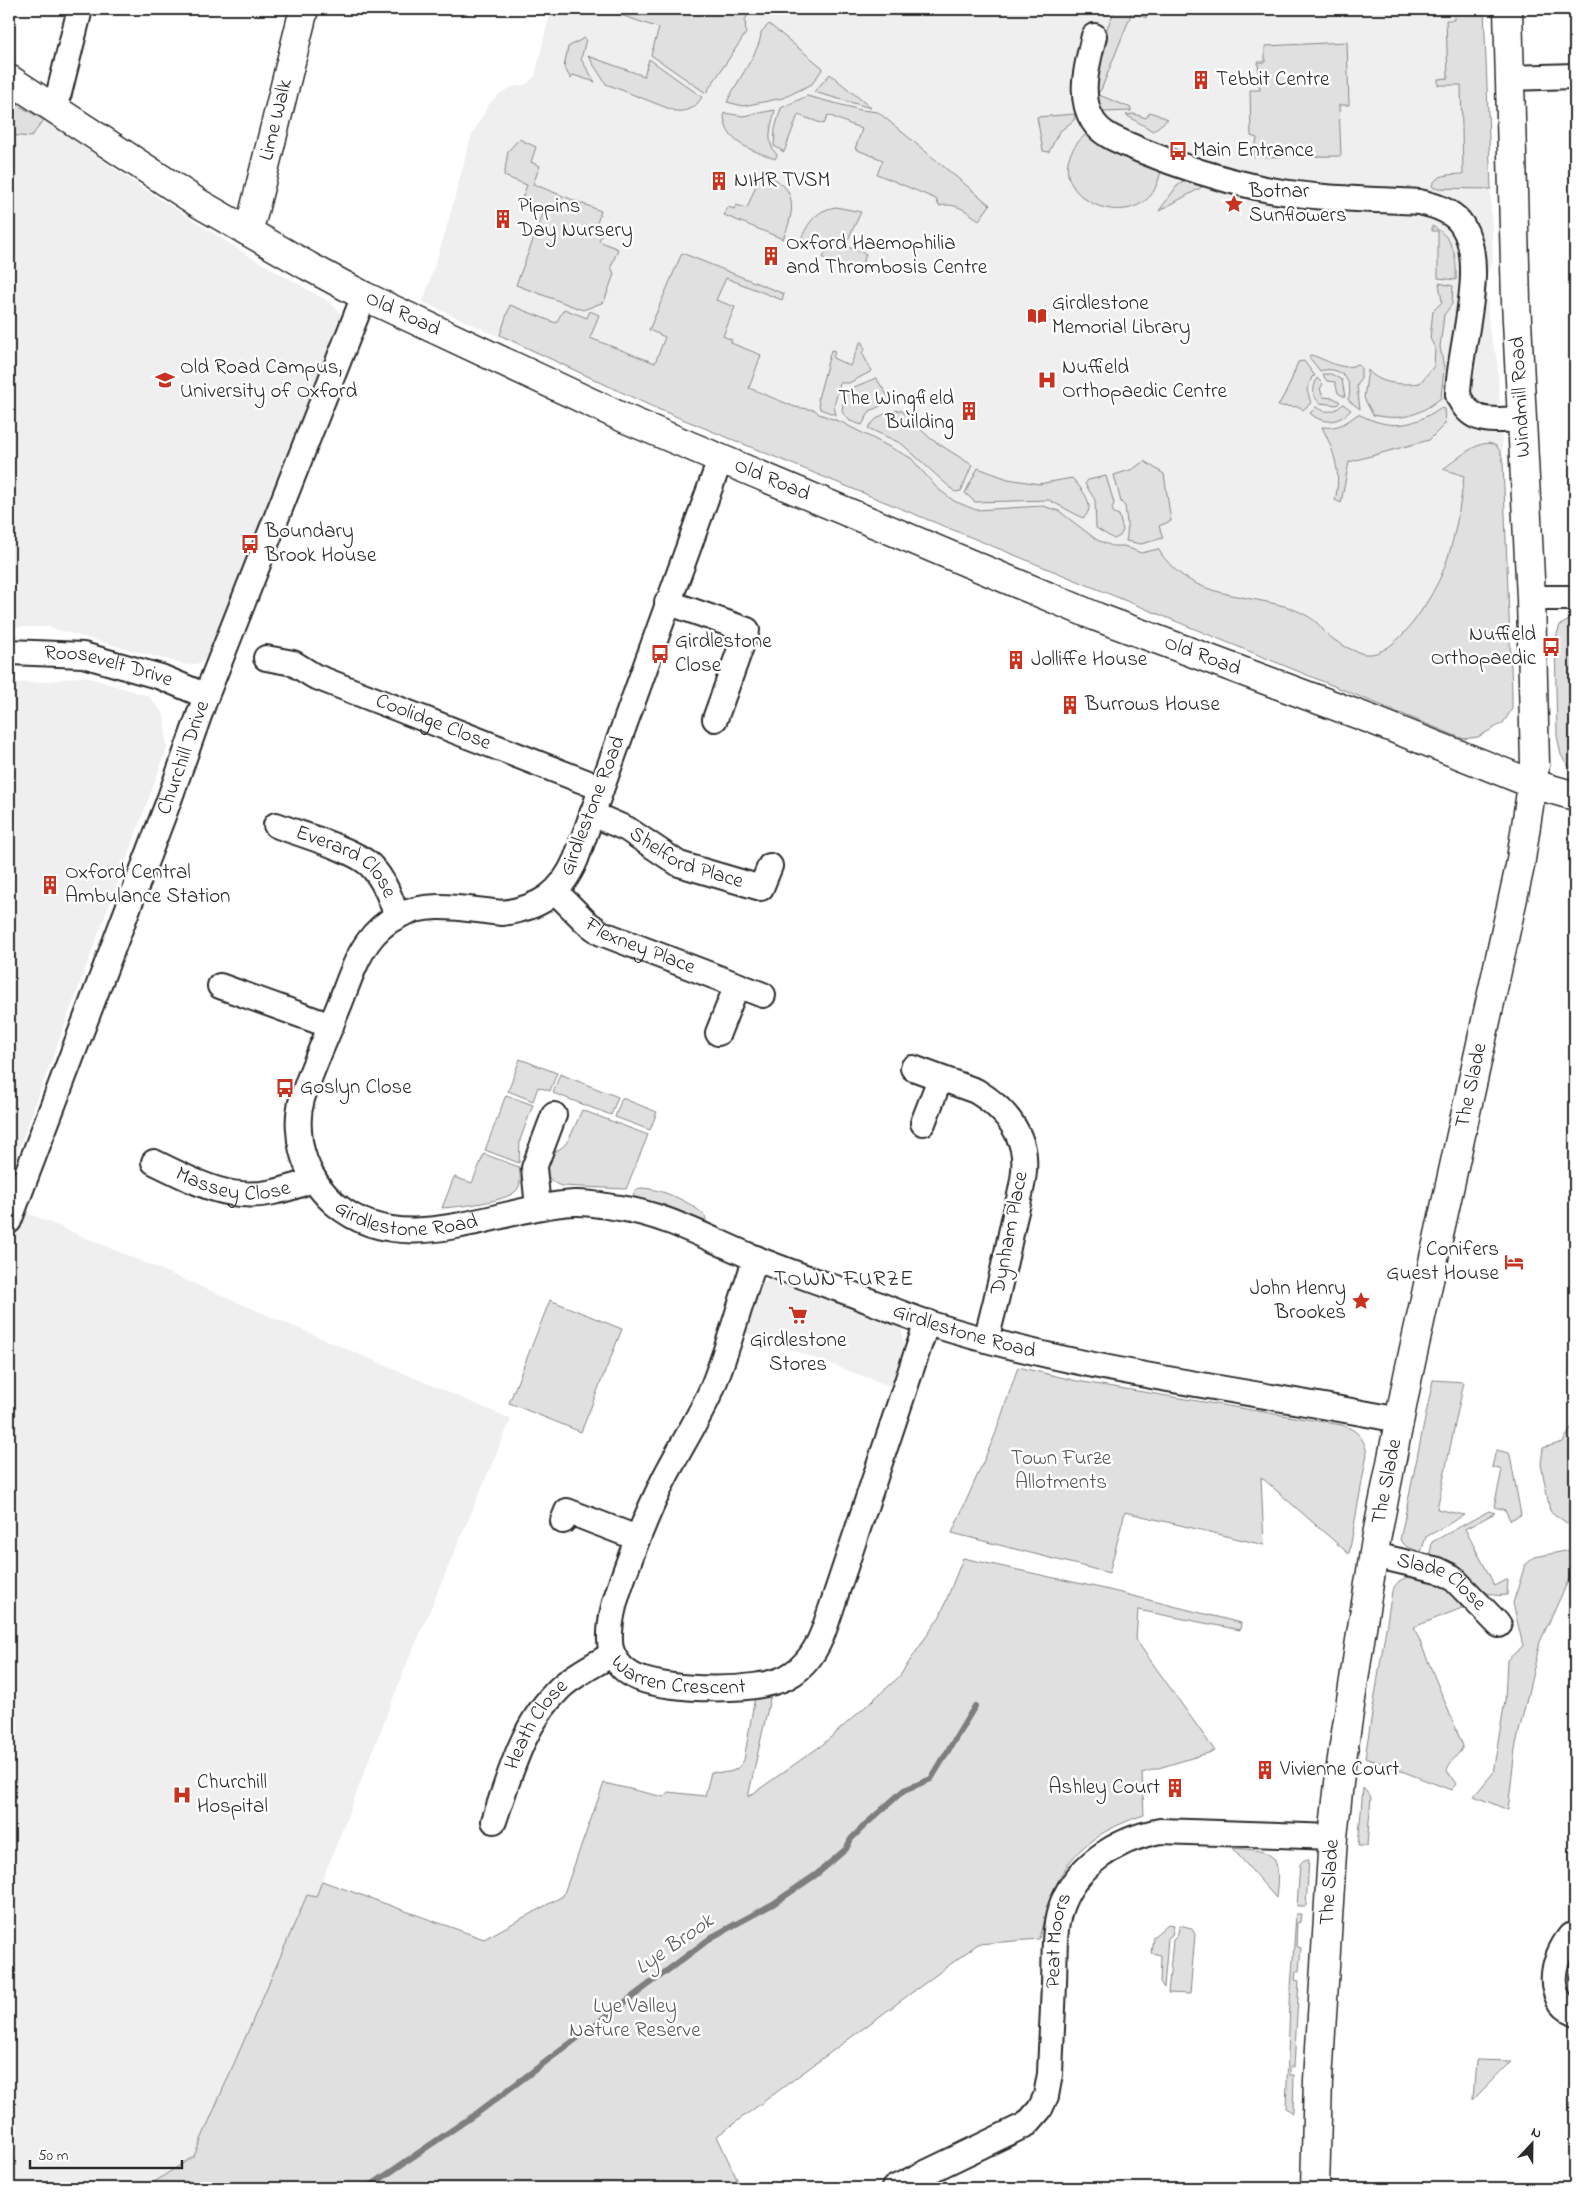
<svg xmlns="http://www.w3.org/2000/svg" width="1584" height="2197" font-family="'Indie Flower',sans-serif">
<rect width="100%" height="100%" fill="#fff"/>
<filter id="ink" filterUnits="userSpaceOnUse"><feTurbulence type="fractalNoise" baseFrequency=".02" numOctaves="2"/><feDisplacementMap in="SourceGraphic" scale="10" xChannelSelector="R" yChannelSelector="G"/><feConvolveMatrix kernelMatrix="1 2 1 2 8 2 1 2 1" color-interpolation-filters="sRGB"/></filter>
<g filter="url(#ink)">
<g fill="#efefef">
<path d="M551,9h933l9,252 -7,15 3,54 8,29 6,103 9,231v16l-5,10 -29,18 -14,2 -13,-5 -798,-327 -230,-105 22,-69 26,-96 18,-33 10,-10 13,-7 15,-3 8,-8z"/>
<path d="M9,100l35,20 99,68 108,69 80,46 12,13 -132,337 -11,10 -14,2 -139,-38h-38z"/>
<path d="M84,676l64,20 16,18 3,35 -158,426v-492l34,-1z"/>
<path d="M9,1205l502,214 -110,259 -85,219 -9,-2 -113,261 -49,32h-136z"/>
<path d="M775,1275l125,46 5,29 -13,37 -153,-57 12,-37z"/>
</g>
<g fill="#e0e0e0" stroke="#868686">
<path d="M603,9h161l-15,4 -4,7 1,13 -40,60 -55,-38 8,-27z"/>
<path d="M1115,9h31v9l-14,-6 -31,78 -3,3 -2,-2 5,-48z"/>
<path d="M1454,9h30l7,180 -57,-1 -2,-2c5,-13 19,-11 31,-12l-2,-89h-23v-6l10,-1 -2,-58h8z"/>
<path d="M769,24l54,44 -11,16 -29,14 -40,8 -16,-4c8,-18 35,-54 34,-70z"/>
<path d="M584,38l2,1 -5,20 14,23 -22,-7 -2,4 -7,-12 4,-20z"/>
<path d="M1347,42l2,63h-10l2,51 -88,1 4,-19 -6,-2 -1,-46h10l-2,-28h7v-16z"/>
<path d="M588,56l56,20 5,-17 53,38c-7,11 -13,15 -27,14l-69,-27z"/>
<path d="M830,74l41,34 -57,-16z"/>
<path d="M1099,95l32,13v3l-28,1 -6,-12z"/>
<path d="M807,96l54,14 17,2 112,93 -11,15c-13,-9 -23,-18 -40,-14l-3,-7 -59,-25 6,-14 -28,-11 7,-20 -34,-14 -4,9 -26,-9 -14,37 -10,-6 1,-17 6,-21z"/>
<path d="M9,100l35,20 -13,17 -22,-2z"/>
<path d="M775,110c-4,17 -10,31 2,45l-2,4c-24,-10 -51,-15 -51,-46l19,3z"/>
<path d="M1150,112l18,7 -15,12 -27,-16 8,-1 12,4z"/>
<path d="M1075,114l-1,6 -15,12 -10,20 -6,-1 -6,-34z"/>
<path d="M1085,135l77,34c-3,8 -5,18 -10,25 -34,42 -122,-9 -67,-59z"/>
<path d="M519,139l17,8 -5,15 9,4 -7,18 68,27 -6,18 8,3 -4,9 19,8 -7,18 3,7 -10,28 -21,8 -67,-25 27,-71 -23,-10 7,-19 -23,-9 4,-25z"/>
<path d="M761,173c37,12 35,36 22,66l-59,-24 4,-8 6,2 2,-4 11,3z"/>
<path d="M1183,182l12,1 7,4 -43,24 18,-25z"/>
<path d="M836,207l25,5 -16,34 21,8 -7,19 -36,-15 3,-7 -26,-10c8,-18 16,-31 36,-34z"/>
<path d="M1432,226c22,11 25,31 24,54l-18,-2v-47h-6z"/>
<path d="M682,253l102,41 -2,6 -56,-22 -10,22 19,7 -12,29 9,4 -1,3 30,12 -12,33 46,19 20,3 4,4 22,8 70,36 26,30 17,13 22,9 67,-4 16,5 38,29 15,6h12l17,7 17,-4c30,48 78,44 126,57 11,3 23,9 31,15 5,4 8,10 13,14 9,8 26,17 37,19 31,4 65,-54 76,-78 13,-30 19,-68 23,-100l-21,-7c17,-12 54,-47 60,-7l9,231v16l-9,14 -25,14 -14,2 -13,-5 -798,-327 -153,-72 10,-30 46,18 8,-14 23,9 3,-7 9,4 -9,23 65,25 10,-26 -16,-7z"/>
<path d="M1439,283l14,3 -1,18 -8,11 -4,32 4,21 -3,30c-23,18 -39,23 -68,17l-9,-17 4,-28c12,15 35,15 52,13l14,-17 1,-18 -5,-10 3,-27 9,-9z"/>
<path d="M861,341l4,8 -3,4 10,18 -23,12h-9l-6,23 2,9 -16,-6 -2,-10 13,-49 4,1 -2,7 17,8z"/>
<path d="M1310,355c13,2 32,18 47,9l4,3v11l-4,8 3,23 -12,-9c7,-20 -9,-35 -28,-29l-11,-14z"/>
<path d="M1304,361l11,15 -3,1 -5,13 4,13 -8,7 -3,-3 -22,-1 11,-20 9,-24z"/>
<path d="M1322,374h9l11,6 3,17 -7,-4 -3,-11 -8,-1z"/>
<path d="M876,378l15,23 -21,10 -8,14 -12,-4 -8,-9 2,-17 7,-1 1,-6z"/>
<path d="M1317,378l6,6 -3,5 3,8 11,1 6,4 -3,3 -17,-2c-9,-8 -7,-14 -3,-25z"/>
<path d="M1343,404l8,6c-11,13 -29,15 -41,3l6,-6c10,7 19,5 27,-3z"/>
<path d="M1440,408l4,1 1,15 -16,16 -80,22 -8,41 -6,-3c7,-27 -1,-49 -13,-73 16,2 24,-4 36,-13 32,16 53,14 82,-6z"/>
<path d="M901,410l30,29 41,26 -11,26 -6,1 -53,-48 -34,-16c9,-12 19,-17 33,-18z"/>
<path d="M1144,461l20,13 7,47 -12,5 4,12 -22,6 -15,-3c3,-13 0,-23 -1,-35l-4,-4 -7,-27 19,-6z"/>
<path d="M978,468l30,11 31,5 33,-6c9,10 26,29 11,40l-34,-18 -74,2 -10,-9z"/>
<path d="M1106,476l8,27 -2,6 2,4 5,2 4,15 -3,6 -6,3 -18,-11 -1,-28 -10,-16 3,-4z"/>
<path d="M1575,617v154l-6,-4 -8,-12 -4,-19 -2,-96 5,-15z"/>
<path d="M520,1059l37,14 -7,18 -12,-4 -5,14 -25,-10z"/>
<path d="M560,1074l58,23 -7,18 -58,-22z"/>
<path d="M506,1095l27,10 -13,35 -1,23 -34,-13z"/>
<path d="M622,1098l35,14 -7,18 -35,-13z"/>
<path d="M582,1110l66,25 -22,54 -65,-3c-14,-5 -23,-20 -9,-32 5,-4 11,-6 15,-12 6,-10 10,-21 15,-32z"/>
<path d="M484,1154l35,13c1,7 3,16 -2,23 -10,12 -60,17 -75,18l12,-31 18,6z"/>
<path d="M640,1188c20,0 52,14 65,28l2,7 -52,-19 -23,-6 3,-7z"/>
<path d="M550,1300l72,29 -41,103 -72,-29z"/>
<path d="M1018,1367l59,14 265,44c15,5 22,12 25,29l-18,100 -88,-77 3,68 -139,-33 -16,61 -157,-40 43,-98z"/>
<path d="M1433,1380l31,2 -27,127 27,6 -38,22 -5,15 -14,-5 -7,-7z"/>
<path d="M1575,1422v107l-25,-18 -9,-47 2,-16 20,-6z"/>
<path d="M1496,1450l13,3 1,2 11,60 -11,5 -5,-10 -11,-3 8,-37 -10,-3z"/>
<path d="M1489,1511l6,2 -30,16 30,57 13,-7 -1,16c-28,4 -29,-15 -48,-29 -9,-6 -20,-9 -29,-12l2,-12z"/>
<path d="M1575,1544v22l-35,76 -25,107 -7,61 -34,-14 19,-23 12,-73 2,-40 16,-14 -10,-43 12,-38 10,-8 35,-7z"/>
<path d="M963,1558l142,31 136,34 -1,7 -102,-20 -2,30 79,111 -73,22 2,42c-69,23 -90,56 -105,124l-61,5 -261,192 24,52h-596l49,-32 113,-261 9,2 6,-16 162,58 79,-43 41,-113 60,14 4,-5 37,4 6,-24c15,1 25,2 33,-12l11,-64 16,-2 -23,103 74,-52 77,-68 41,-61z"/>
<path d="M1413,1576c20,3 39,13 49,32l-48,19 49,119c-4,10 -13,14 -16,24l9,14 -5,6 -86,-33 27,-166c5,-10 10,-13 21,-15z"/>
<path d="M1363,1788l8,9 -4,49h-9z"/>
<path d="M1232,1848c44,3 49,5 44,50z"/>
<path d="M1304,1860h5l-3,46h-9l3,-42z"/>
<path d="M1296,1914h5l-1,8 -3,1 -1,23 5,2 -2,23h-3l-1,9 4,1 -5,86h-4v8h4l-1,38 -7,-5 4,-105z"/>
<path d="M1168,1924l6,1 -2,10 -4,3 -4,50 -4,-6 1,-27 -10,-2 2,-16z"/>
<path d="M1180,1925l11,3 4,6 -5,60 -22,-1 5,-53 4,-4z"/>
<path d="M1575,1965v40l-7,-3 -4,-31 4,-5z"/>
<path d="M1476,2060l35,1 -38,39z"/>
</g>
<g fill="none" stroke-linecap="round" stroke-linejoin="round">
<path stroke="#7e7e7e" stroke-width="6" d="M367,2188l113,-77 232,-174 61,-33 44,-30 29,-25 5,-10 14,-14 39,-35 27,-11 44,-73"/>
<g stroke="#2b2b2b" stroke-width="28">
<g id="minor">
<path d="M1094,36c-6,26 -17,60 -1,85 10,16 30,21 47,29 39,16 79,29 120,38 52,11 106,11 159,14 15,3 34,9 43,23 27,40 -4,124 -4,170 13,31 36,25 64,24"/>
<path d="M1509,78l66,-2"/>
<path d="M52,106l7,-13 21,-84"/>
<path id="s1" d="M720,460l-144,399c-15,35 -36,49 -74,54 -34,-3 -73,-14 -106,4 -11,6 -21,15 -28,25 -15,21 -22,48 -32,71 -11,28 -25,57 -34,86 -3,10 -4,20 -3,31 1,28 14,55 36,74 69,58 162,3 239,-1 15,-1 31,3 46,5 46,7 87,30 130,48 31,13 63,24 94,35 29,11 57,23 87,33 152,48 312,65 468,96"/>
<path d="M1531,598h44"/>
<path d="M667,602l80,28 -32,89"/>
<path id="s2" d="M9,652l74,3 78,22 45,19"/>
<path id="s3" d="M266,658l27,5 21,13 287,112"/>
<path id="s4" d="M592,814l35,15 52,35 82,24 9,-22"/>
<path id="s5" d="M276,825c23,9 77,24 94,40 14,14 21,34 27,52"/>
<path id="s6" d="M556,892l30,30 15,11 162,62"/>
<path d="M220,986l111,40"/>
<path d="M718,1033l19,-48"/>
<path d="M913,1068l63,23c23,14 41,32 47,58 5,24 -5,52 -10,75 -8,39 -17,78 -27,116"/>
<path d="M923,1123l17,-44"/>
<path id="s7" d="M154,1162c63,31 91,46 160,17"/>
<path d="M538,1207l-4,-39 20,-53"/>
<path id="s8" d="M9,1221l159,-418 38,-107 158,-400"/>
<path id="s9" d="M756,1258c-16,44 -27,90 -45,133 -14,31 -33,60 -48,90 -14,29 -27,60 -38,91 -8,22 -16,45 -15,69 0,16 13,31 28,37 32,13 119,15 149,-1 21,-11 32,-31 39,-53l101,-302"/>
<path d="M563,1521l4,-10 70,27"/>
<path id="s10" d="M1374,1555l64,15 14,7 47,48"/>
<path id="s11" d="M494,1821c16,-47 29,-98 66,-133 15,-14 35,-23 52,-34"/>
<path d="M1570,1936c-18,22 -27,63 5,77"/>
<path id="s12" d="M894,2188l133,-64 13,-15 6,-13 4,-22c1,-30 3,-61 4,-91 1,-24 -1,-50 6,-73 14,-44 57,-71 100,-79l173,6"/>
</g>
</g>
<g stroke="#2b2b2b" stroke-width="31">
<g id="tertiary">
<path id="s13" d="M9,79l191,125 108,62 56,30 262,123 471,198 273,102 163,65 42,12"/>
<path id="s14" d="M247,231l6,-16 51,-206"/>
</g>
</g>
<g stroke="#2b2b2b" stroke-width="31">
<g id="secondary">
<path id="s15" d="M1315,2188l3,-108 15,-243 8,-72 20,-131 15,-94 32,-164 112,-510 15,-101 -4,-167 -15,-297 -8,-292"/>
</g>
</g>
<use href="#minor" stroke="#fff" stroke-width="24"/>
<use href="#tertiary" stroke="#fff" stroke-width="28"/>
<use href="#secondary" stroke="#fff" stroke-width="28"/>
</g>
</g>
<defs>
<g id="building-bare" transform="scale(1.5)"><path d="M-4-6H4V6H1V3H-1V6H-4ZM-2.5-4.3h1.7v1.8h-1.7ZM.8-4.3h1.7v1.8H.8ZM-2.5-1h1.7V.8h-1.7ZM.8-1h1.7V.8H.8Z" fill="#c8321e" stroke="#fff" stroke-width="2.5" paint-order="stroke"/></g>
<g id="bus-bare" transform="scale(1.5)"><path d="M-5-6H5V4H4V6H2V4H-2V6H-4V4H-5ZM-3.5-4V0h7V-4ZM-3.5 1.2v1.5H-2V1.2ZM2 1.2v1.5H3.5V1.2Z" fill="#c8321e" stroke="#fff" stroke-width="2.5" paint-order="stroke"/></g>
<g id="sight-bare" transform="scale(1.5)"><path d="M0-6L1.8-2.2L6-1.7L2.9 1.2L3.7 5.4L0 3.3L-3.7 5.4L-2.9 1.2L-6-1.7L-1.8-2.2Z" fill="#c8321e" stroke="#fff" stroke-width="2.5" paint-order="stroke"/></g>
<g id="library-bare" transform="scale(1.5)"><path d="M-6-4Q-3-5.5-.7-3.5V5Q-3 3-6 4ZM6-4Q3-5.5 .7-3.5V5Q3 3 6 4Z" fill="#c8321e" stroke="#fff" stroke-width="2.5" paint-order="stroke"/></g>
<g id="university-bare" transform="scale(1.5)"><path d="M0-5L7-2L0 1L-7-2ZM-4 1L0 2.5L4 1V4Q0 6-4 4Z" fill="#c8321e" stroke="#fff" stroke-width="2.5" paint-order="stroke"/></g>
<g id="hospital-bare" transform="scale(1.5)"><path d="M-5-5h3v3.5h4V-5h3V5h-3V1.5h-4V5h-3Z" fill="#c8321e" stroke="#fff" stroke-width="2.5" paint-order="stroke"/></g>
<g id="hotel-bare" transform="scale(1.5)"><path d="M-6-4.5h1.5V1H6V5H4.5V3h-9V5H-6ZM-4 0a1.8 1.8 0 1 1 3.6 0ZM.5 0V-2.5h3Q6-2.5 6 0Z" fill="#c8321e" stroke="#fff" stroke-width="2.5" paint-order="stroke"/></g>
<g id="supermarket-bare" transform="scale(1.5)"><path d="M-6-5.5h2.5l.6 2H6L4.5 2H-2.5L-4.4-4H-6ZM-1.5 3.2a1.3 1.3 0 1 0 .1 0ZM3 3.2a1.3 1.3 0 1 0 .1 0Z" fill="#c8321e" stroke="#fff" stroke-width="2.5" paint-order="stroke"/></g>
</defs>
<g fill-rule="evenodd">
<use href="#building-bare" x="1201" y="80"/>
<use href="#bus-bare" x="1178" y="151"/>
<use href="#building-bare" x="719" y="181"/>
<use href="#sight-bare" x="1234" y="204"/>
<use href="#building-bare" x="503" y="219"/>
<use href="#building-bare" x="771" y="256"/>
<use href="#library-bare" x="1037" y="316"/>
<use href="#university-bare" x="165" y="380"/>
<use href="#hospital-bare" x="1047" y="380"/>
<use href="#building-bare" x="969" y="411"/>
<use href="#bus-bare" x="250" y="544"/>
<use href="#bus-bare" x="1551" y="647"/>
<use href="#bus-bare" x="660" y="654"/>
<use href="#building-bare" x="1016" y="660"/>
<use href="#building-bare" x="1070" y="705"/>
<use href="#building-bare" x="50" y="885"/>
<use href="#bus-bare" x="285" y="1088"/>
<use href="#hotel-bare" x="1514" y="1262"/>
<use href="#sight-bare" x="1361" y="1301"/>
<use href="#supermarket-bare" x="798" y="1315"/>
<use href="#building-bare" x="1265" y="1770"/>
<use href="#building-bare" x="1175" y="1788"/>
<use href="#hospital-bare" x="182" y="1795"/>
</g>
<g text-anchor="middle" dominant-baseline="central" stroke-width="5" stroke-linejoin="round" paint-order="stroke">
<g font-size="21" fill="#2b2b2b" stroke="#fff" text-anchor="start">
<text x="1216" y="80">Tebbit Centre</text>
<text x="1193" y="151">Main Entrance</text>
<text x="734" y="181">NIHR TVSM</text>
<text x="1249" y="192">Botnar<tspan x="1249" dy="24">Sunflowers</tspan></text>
<text x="518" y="207">Pippins<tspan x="518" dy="24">Day Nursery</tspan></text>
<text x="786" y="244">Oxford Haemophilia<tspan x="786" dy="24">and Thrombosis Centre</tspan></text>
<text x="1052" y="304">Girdlestone<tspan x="1052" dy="24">Memorial Library</tspan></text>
<text x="180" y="368">Old Road Campus,<tspan x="180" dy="24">University of Oxford</tspan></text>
<text x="1062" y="368">Nuffield<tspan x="1062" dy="24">Orthopaedic Centre</tspan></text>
<text x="954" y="399" text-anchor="end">The Wingfield<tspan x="954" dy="24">Building</tspan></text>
<text x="265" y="532">Boundary<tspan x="265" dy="24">Brook House</tspan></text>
<text x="1536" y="635" text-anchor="end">Nuffield<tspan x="1536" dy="24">Orthopaedic</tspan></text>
<text x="675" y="642">Girdlestone<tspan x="675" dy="24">Close</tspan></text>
<text x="1031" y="660">Jolliffe House</text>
<text x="1085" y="705">Burrows House</text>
<text x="65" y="873">Oxford Central<tspan x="65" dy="24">Ambulance Station</tspan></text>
<text x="300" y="1088">Goslyn Close</text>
<text x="1499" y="1250" text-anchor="end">Conifers<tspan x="1499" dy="24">Guest House</tspan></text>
<text x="1346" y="1289" text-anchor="end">John Henry<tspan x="1346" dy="24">Brookes</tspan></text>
<text x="798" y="1341" text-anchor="middle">Girdlestone<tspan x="798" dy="24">Stores</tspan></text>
<text x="1280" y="1770">Vivienne Court</text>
<text x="197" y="1783">Churchill<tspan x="197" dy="24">Hospital</tspan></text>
<text x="1160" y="1788" text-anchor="end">Ashley Court</text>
</g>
<g font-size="21" fill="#2b2b2b" stroke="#fff">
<text stroke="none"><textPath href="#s14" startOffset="115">Lime Walk</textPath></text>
<text stroke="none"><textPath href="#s13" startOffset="459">Old Road</textPath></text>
<text transform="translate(1521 397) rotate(-93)">Windmill Road</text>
<text stroke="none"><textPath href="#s13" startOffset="864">Old Road</textPath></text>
<text stroke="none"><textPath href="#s13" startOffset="1329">Old Road</textPath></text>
<text stroke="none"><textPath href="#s2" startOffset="101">Roosevelt Drive</textPath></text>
<text stroke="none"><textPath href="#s3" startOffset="180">Coolidge Close</textPath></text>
<text stroke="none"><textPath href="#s8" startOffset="495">Churchill Drive</textPath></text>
<text transform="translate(593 806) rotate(-69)">Girdlestone Road</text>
<text stroke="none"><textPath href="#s4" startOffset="105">Shelford Place</textPath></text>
<text stroke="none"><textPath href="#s5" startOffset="81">Everard Close</textPath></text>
<text stroke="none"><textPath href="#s6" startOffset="102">Flexney Place</textPath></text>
<text stroke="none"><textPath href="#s15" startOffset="1116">The Slade</textPath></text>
<text stroke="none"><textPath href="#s7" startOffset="84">Massey Close</textPath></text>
<text stroke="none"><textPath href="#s1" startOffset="1029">Girdlestone Road</textPath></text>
<text transform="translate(1010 1233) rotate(-79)">Dynham Place</text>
<text stroke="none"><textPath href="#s1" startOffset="1614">Girdlestone Road</textPath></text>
<text stroke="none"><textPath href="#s15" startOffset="711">The Slade</textPath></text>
<text stroke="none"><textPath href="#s10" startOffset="74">Slade Close</textPath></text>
<text stroke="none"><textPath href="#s9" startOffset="500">Warren Crescent</textPath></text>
<text stroke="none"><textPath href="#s11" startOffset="106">Heath Close</textPath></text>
<text stroke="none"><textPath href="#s15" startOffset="306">The Slade</textPath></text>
<text stroke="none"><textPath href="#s12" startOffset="338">Peat Moors</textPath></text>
</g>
<g font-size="21" fill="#585858" stroke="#fff">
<text x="1061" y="1459">Town Furze<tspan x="1061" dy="24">Allotments</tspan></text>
<text x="635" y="2007">Lye Valley<tspan x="635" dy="24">Nature Reserve</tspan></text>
</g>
<g font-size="22" letter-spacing="1" fill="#2b2b2b" stroke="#fff">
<text x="844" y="1280">TOWN FURZE</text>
</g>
<g font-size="22" font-style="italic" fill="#5c5c5c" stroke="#fff">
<text transform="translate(675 1945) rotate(-35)">Lye Brook</text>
</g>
</g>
<rect width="1584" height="2197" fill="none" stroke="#fff" stroke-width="30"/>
<rect x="15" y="15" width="1554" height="2167" fill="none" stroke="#2b2b2b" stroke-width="2" filter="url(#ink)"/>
<g transform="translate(1532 2144) rotate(22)" stroke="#ffffff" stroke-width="4" paint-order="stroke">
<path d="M0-4L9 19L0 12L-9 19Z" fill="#2b2b2b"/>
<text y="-8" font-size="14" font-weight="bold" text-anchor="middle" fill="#2b2b2b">N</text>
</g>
<path d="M30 2160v8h152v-8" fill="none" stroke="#2b2b2b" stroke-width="2.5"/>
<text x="38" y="2160" font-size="15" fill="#2b2b2b" stroke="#ffffff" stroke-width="4" paint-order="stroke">50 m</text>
</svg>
